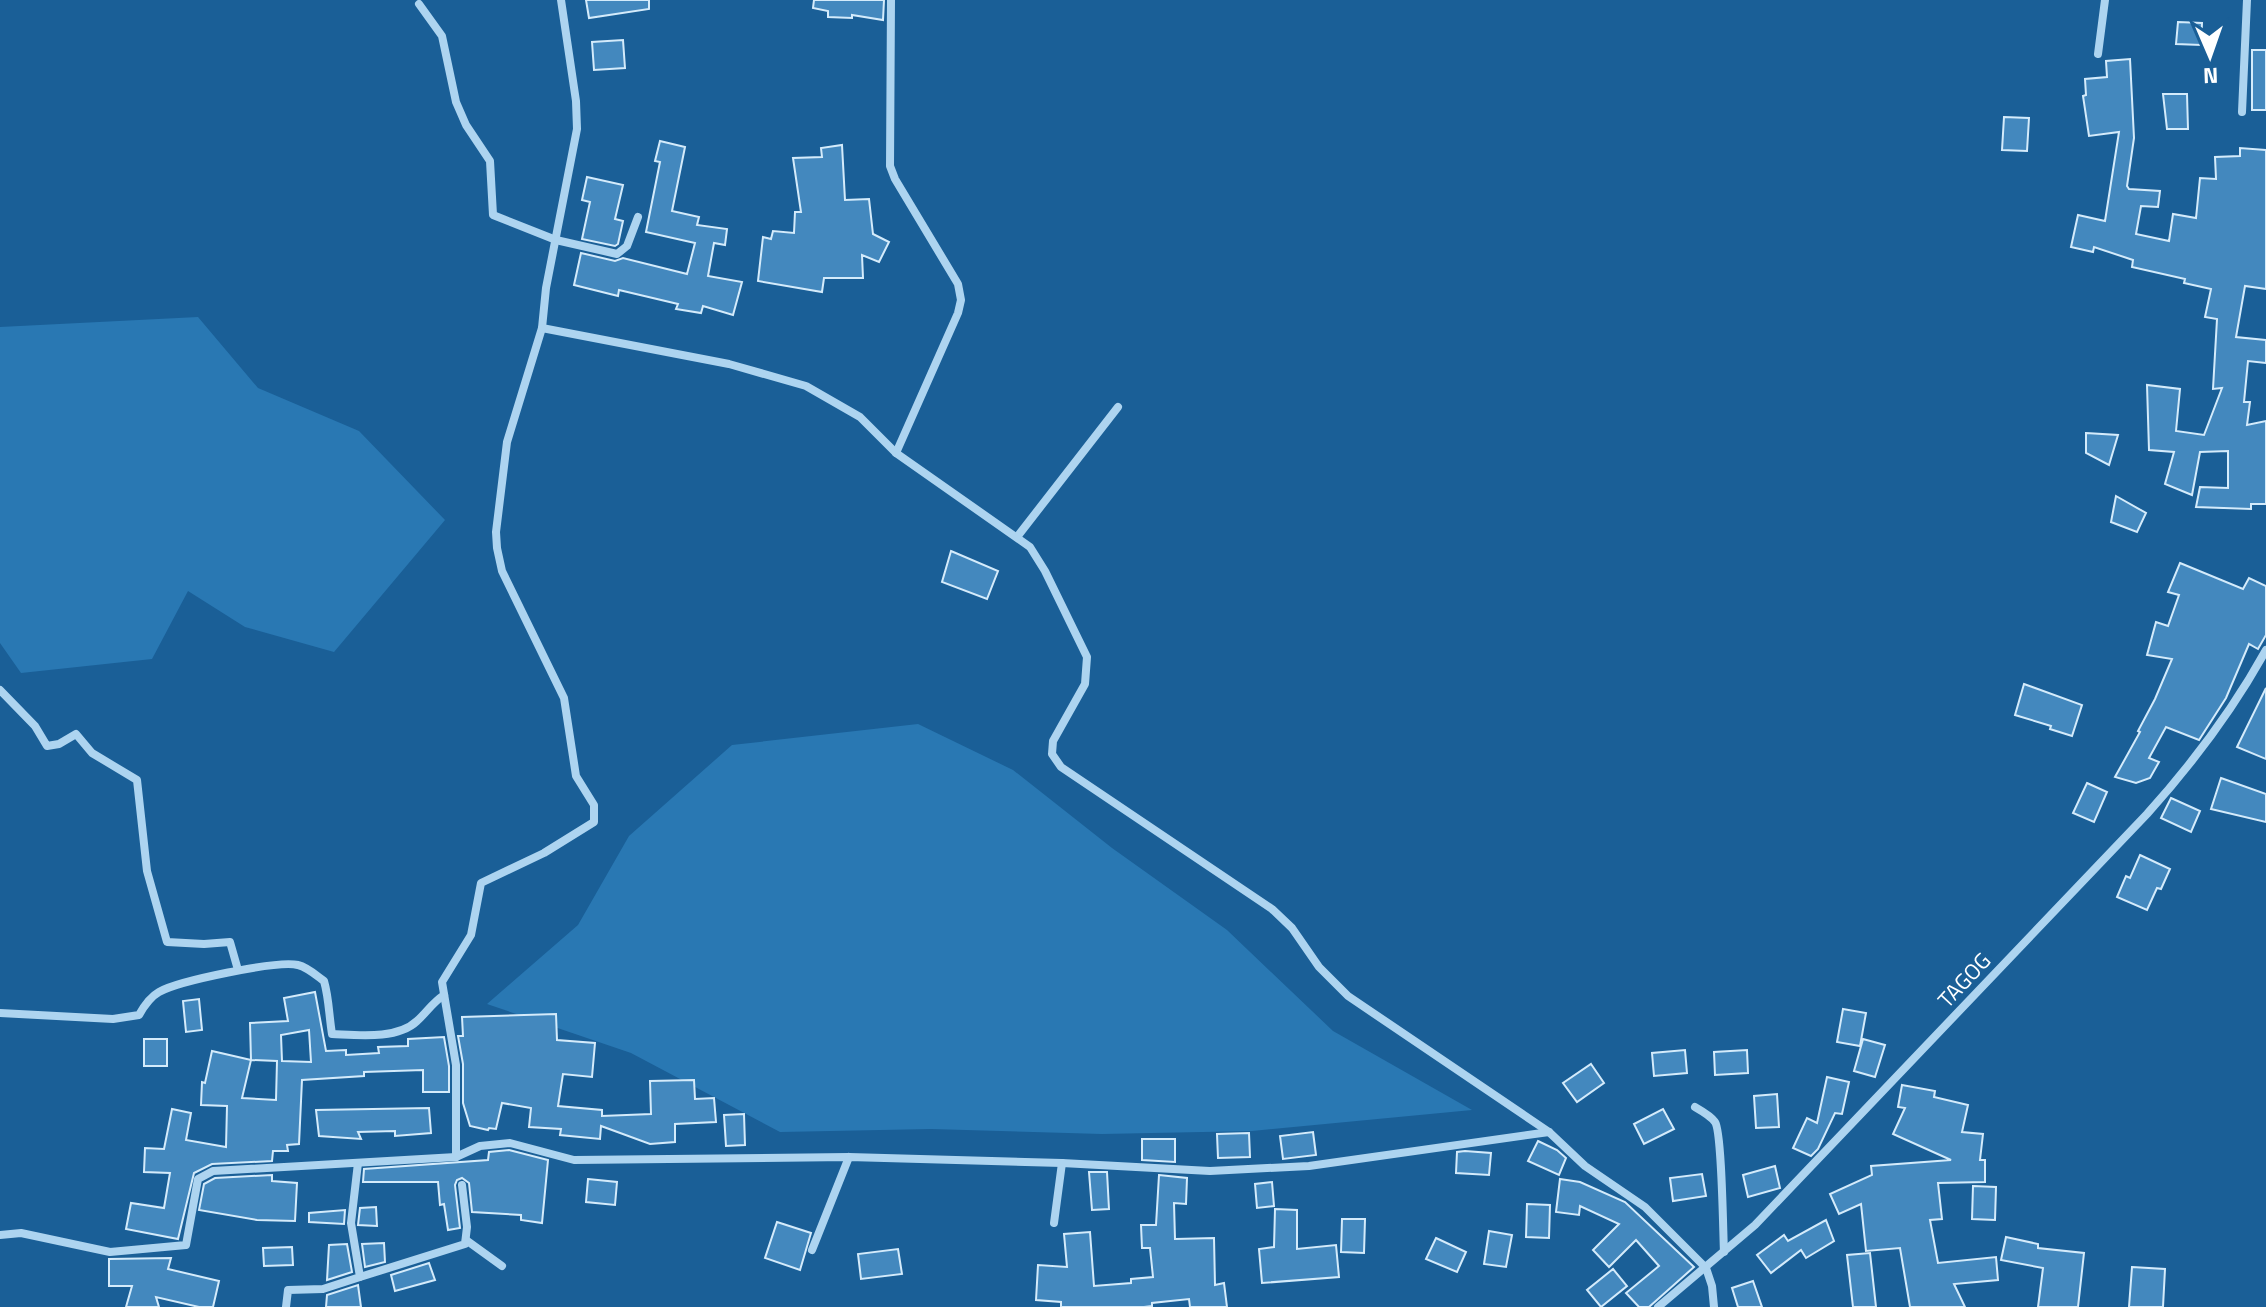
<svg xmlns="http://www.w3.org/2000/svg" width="2266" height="1307" font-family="'Titillium Web',sans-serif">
<rect width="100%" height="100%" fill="#1a5f97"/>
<g fill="#2978b3">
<path d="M198,317l60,71 101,43 86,89 -111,132 -89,-25 -57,-36 -36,68 -131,14 -21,-30v-316z"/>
<path d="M918,724l95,46 99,78 115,82 106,101 139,79 -220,21 -150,3 -171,-5 -151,3 -149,-79 -144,-49 91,-79 51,-89 103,-91z"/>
</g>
<g fill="#4388be" stroke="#d4ebfb" stroke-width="2" fill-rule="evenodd">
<path d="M586,0h63v9l-60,9z"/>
<path d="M814,0h70l-1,20 -31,-5v3l-24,-1v-6l-15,-3z"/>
<path d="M2178,22l24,1 -1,22 -25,-1z"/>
<path d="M623,40l2,28 -31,2 -2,-28z"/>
<rect x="2252" y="50" width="14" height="60"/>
<path d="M2130,59l4,79 -7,48 2,3 31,2 -2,16 -17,-1 -5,28 33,7 4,-27 23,4 4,-40 16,1 -1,-22 25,-1v-8l26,2v139l-21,-3 -9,51 30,3v23l-18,-2 -4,41h6l-3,23 19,-4v83h-15v5l-55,-2 4,-20 28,1v-37l-28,1 -8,43 -27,-11 9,-32 -25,-2 -2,-65 33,4 -4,42 28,4 18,-47 -9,1 4,-70 -12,-2 6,-28 -27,-6 1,-4 -53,-12 1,-7 -39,-13 -1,5 -22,-5 7,-32 27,6 14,-89 -30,4 -6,-40 3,-1 -1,-16 22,-2 -1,-16z"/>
<path d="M2163,94h24l1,35h-21z"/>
<path d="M2004,117l25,1 -2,33 -25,-1z"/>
<path d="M660,141l25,6 -13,64 27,6 -2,8 30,4 -2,16 -11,-2 -6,33 34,6 -9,33 -30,-9 -2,7 -25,-4 2,-5 -59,-14 -1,6 -44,-11 7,-32 34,8 8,-3 64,16 8,-31 -49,-11 14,-70 -5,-1z"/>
<path d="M842,145l3,55 24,-1 4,35 16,8 -10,20 -17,-7 1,23h-39l-2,14 -64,-11 5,-44 8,2 2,-8 21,2 1,-21h6l-8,-54 29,-1 -1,-9z"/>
<path d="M587,177l36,8 -8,34 8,2 -5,23 -3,2 -33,-7 8,-37 -8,-2z"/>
<path d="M2086,433l32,2 -9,30 -23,-12z"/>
<path d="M2116,496l30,17 -9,19 -26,-10z"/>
<path d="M951,551l47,20 -11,28 -45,-17z"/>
<path d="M2180,563l63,26 6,-11 17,8v49l-8,14 -9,-5 -23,54 -27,42 -33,-13 -17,31 10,4 -9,16 -14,5 -21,-6 25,-45 -2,-1 17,-32 17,-40 -25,-4 9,-33 12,4 11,-31 -11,-3z"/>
<path d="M2024,684l58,21 -10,31 -22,-7 1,-3 -36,-11z"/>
<path d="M2266,688v71l-29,-12z"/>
<path d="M2221,778l45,16v28l-55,-13z"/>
<path d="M2087,783l20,9 -13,30 -21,-9z"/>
<path d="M2171,798l29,13 -9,21 -30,-14z"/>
<path d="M2140,855l30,14 -9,20 -4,-1 -10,22 -30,-13 9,-21 4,2z"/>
<path d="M315,992l11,59 20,-1v5l33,-2 -1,-6 30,-1v-7l36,-2 5,29v26h-26v-22l-59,2v4l-62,4 -3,64 -12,1 1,6h-15l-1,10 -60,3 -18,9 -16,66 -52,-10 5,-26 33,5 6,-35 -26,-1 1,-24 19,1 8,-40 19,4 -5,27 40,7 1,-41 -26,-1 1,-23 3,1 7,-32 39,9 -1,-37 38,-2 -4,-23zM309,1030l2,32 -29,-1 -1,-26zM251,1060l26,1 -1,39 -34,-2z"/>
<path d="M199,999l3,31 -16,2 -3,-31z"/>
<path d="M1843,1009l23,4 -6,33 -23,-4z"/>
<path d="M556,1014l1,26 38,3 -3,34 -29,-3 -5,32 44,4v6l49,-2 -1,-33 44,-1 1,19 19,-1 2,24 -41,2v18l-25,2 -49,-18 -1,13 -40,-4 1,-6 -32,-2 2,-19 -29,-5 -6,26 -7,-1 -1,2 -18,-4 -7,-23v-39l-5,-28h5l-1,-19z"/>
<rect x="144" y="1039" width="23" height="27"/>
<path d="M1863,1039l22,6 -10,32 -21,-6z"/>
<path d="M1685,1050l2,23 -33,3 -2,-23z"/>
<path d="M1747,1050l1,23 -33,2 -1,-23z"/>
<path d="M1591,1064l13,19 -27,19 -14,-19z"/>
<path d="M1827,1077l22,5 -7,32 -7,-1 -17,36 -7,7 -18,-8 14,-30 10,5z"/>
<path d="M1902,1085l33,6 -1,6 34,8 -6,27 21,2 -3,26h5v22l-47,1 4,36 -12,1 8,43 58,-6 2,23 -44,4 11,23h-55l-10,-59 -34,3 -5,-47 -22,10 -9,-20 42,-19 -1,-9 80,-6 -58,-26 12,-26 -7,-1z"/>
<path d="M1777,1094l2,33 -23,1 -2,-32z"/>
<path d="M429,1108l2,25 -36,3v-5l-37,1 3,7 -42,-3 -3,-26z"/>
<path d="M1663,1109l11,20 -30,15 -10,-20z"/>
<path d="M744,1114l1,31 -19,1 -2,-31z"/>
<path d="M1313,1132l3,23 -33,4 -3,-23z"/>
<path d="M1249,1133l1,24 -32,1 -1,-24z"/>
<path d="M1142,1139h33v23l-33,-2z"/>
<path d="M1538,1141l19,9 9,8 -7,17 -31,-14z"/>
<path d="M509,1150l39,10 -6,63 -21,-3v-5l-49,-3 -3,-29 -7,-5 -5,2 -2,5 5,43 -12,2 -4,-26 -4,1 -2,-23h-75l1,-13 124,-9 1,-8z"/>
<path d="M1465,1151l26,2 -2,22 -33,-2 1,-21z"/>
<path d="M1775,1166l5,22 -32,9 -5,-22z"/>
<path d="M1089,1172h18l2,37 -17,1z"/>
<path d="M1702,1174l4,22 -33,5 -3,-23z"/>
<path d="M272,1175v6l25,2 -2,38 -38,-1 -58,-10 5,-26 11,-6z"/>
<path d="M1159,1175l28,3 -1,26 -12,-1 1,36 39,-1 1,47 9,-2 3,24h-37l-1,-8 -37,4v3l-8,1h-83v-5l-25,-2 2,-35 29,2 -3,-33 26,-2 4,54 37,-3v-4l22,-2 -3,-29h-8l-1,-23h15z"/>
<path d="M588,1179l29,3 -2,23 -29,-3z"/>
<path d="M1560,1179l20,3 45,20 69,65 -45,40h-10l-13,-14 33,-27 -23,-26 -27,27 -16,-17 26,-26 -39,-18 -1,9 -23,-3z"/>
<path d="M1272,1182l2,24 -17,2 -2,-24z"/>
<path d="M1973,1186l23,1 -1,33 -23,-1z"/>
<path d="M1527,1204l23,1 -1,33 -23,-1z"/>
<path d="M376,1207l1,19 -19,-1 2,-17z"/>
<path d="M1275,1209l22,1v39l39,-4 3,32 -77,6 -3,-34 15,-2z"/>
<path d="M345,1210l-1,14 -35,-2v-9z"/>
<path d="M1342,1219h23l-1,34 -23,-1z"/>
<path d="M1826,1220l8,21 -28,17 -5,-8 -30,23 -14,-18 27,-20 4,6z"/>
<path d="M777,1222l34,11 -11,37 -35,-12z"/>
<path d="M1489,1231l23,4 -6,32 -22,-3z"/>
<path d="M2006,1237l32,7v4l46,5 -6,54h-40l5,-39 -42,-8z"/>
<path d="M1436,1238l30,14 -9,20 -31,-13z"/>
<path d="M384,1243l1,19 -20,5 -3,-23z"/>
<path d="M347,1244l5,28 -25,8 2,-35z"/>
<path d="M292,1247l1,18 -29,1 -1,-18z"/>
<path d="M898,1249l4,25 -41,5 -3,-25z"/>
<path d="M1870,1253l6,54h-23l-6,-52z"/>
<path d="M171,1258l-3,11 51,12 -6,26h-14l-43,-10 3,10h-33l6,-21h-23v-27z"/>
<path d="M429,1263l6,17 -40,11 -4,-16z"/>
<path d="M2132,1267l33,2 -2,38h-34z"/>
<path d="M1613,1269l14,17 -26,21 -14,-17z"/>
<path d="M1753,1281l9,26h-24l-6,-19z"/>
<path d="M358,1285l3,22h-35l1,-12z"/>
</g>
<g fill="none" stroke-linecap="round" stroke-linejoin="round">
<g stroke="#add4f0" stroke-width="8">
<path d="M561,0l15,101 1,28 -31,159 -4,40 187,36 77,22 54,31 36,36 134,94 15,24 42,86 -2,27 -32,57 -1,13 9,13 211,142 20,19 27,39 29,29 201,136 36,34 60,41 61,61 6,18 2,21"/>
<path d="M891,0l-1,166 5,13 63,105 3,16 -3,13 -62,140"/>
<path d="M419,4l23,32 14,66 10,23 24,36 3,54 63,25 61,14 10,-8 11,-29"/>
<path d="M2098,54l7,-54"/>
<path d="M2242,112l5,-112"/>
<path d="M1017,537l101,-130"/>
<path d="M0,690l35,36 12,20 12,-2 17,-10 16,19 45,27 10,91 20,71 37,2 26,-2 8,28"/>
<path d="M0,1013l113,6 26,-4c5,-9 11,-18 20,-23 19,-11 119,-32 139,-27 9,2 18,10 26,16 5,17 5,35 8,53 25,1 65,6 85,-13 10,-9 15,-18 27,-26"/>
<path d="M1695,1107c7,4 16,9 20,15 7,10 8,111 9,130"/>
<path d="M456,1157v-92l-14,-83 29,-47 10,-52 63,-30 50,-31v-17l-18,-29 -12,-78 -62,-127 -5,-23 -1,-16 11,-90 35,-114"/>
<path d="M1054,1223l8,-60"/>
<path d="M0,1235l21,-2 89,19 76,-7 12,-66 15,-8 243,-14 24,-11 30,-3 64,17 275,-3 213,6 148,8 99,-5 240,-34"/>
<path d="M466,1240l36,26"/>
<path d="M812,1250l37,-93"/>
<path d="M360,1277l105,-33 2,-17 -5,-42"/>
<path d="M286,1307l2,-17 35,-1 37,-12 -9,-54 7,-60"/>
<path d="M1658,1307l97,-82 392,-411c45,-50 87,-106 119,-164"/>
</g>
</g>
<g text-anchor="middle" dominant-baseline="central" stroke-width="8" stroke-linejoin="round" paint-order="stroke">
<g font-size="22" fill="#fff" stroke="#1a5f97">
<text transform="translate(1964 980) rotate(-47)">TAGOG</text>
</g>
</g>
<g transform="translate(2210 56) rotate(178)" stroke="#1a5f97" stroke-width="6" paint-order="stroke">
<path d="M0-6L14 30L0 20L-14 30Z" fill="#ffffff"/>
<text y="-12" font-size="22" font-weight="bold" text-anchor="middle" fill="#ffffff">N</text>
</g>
</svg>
